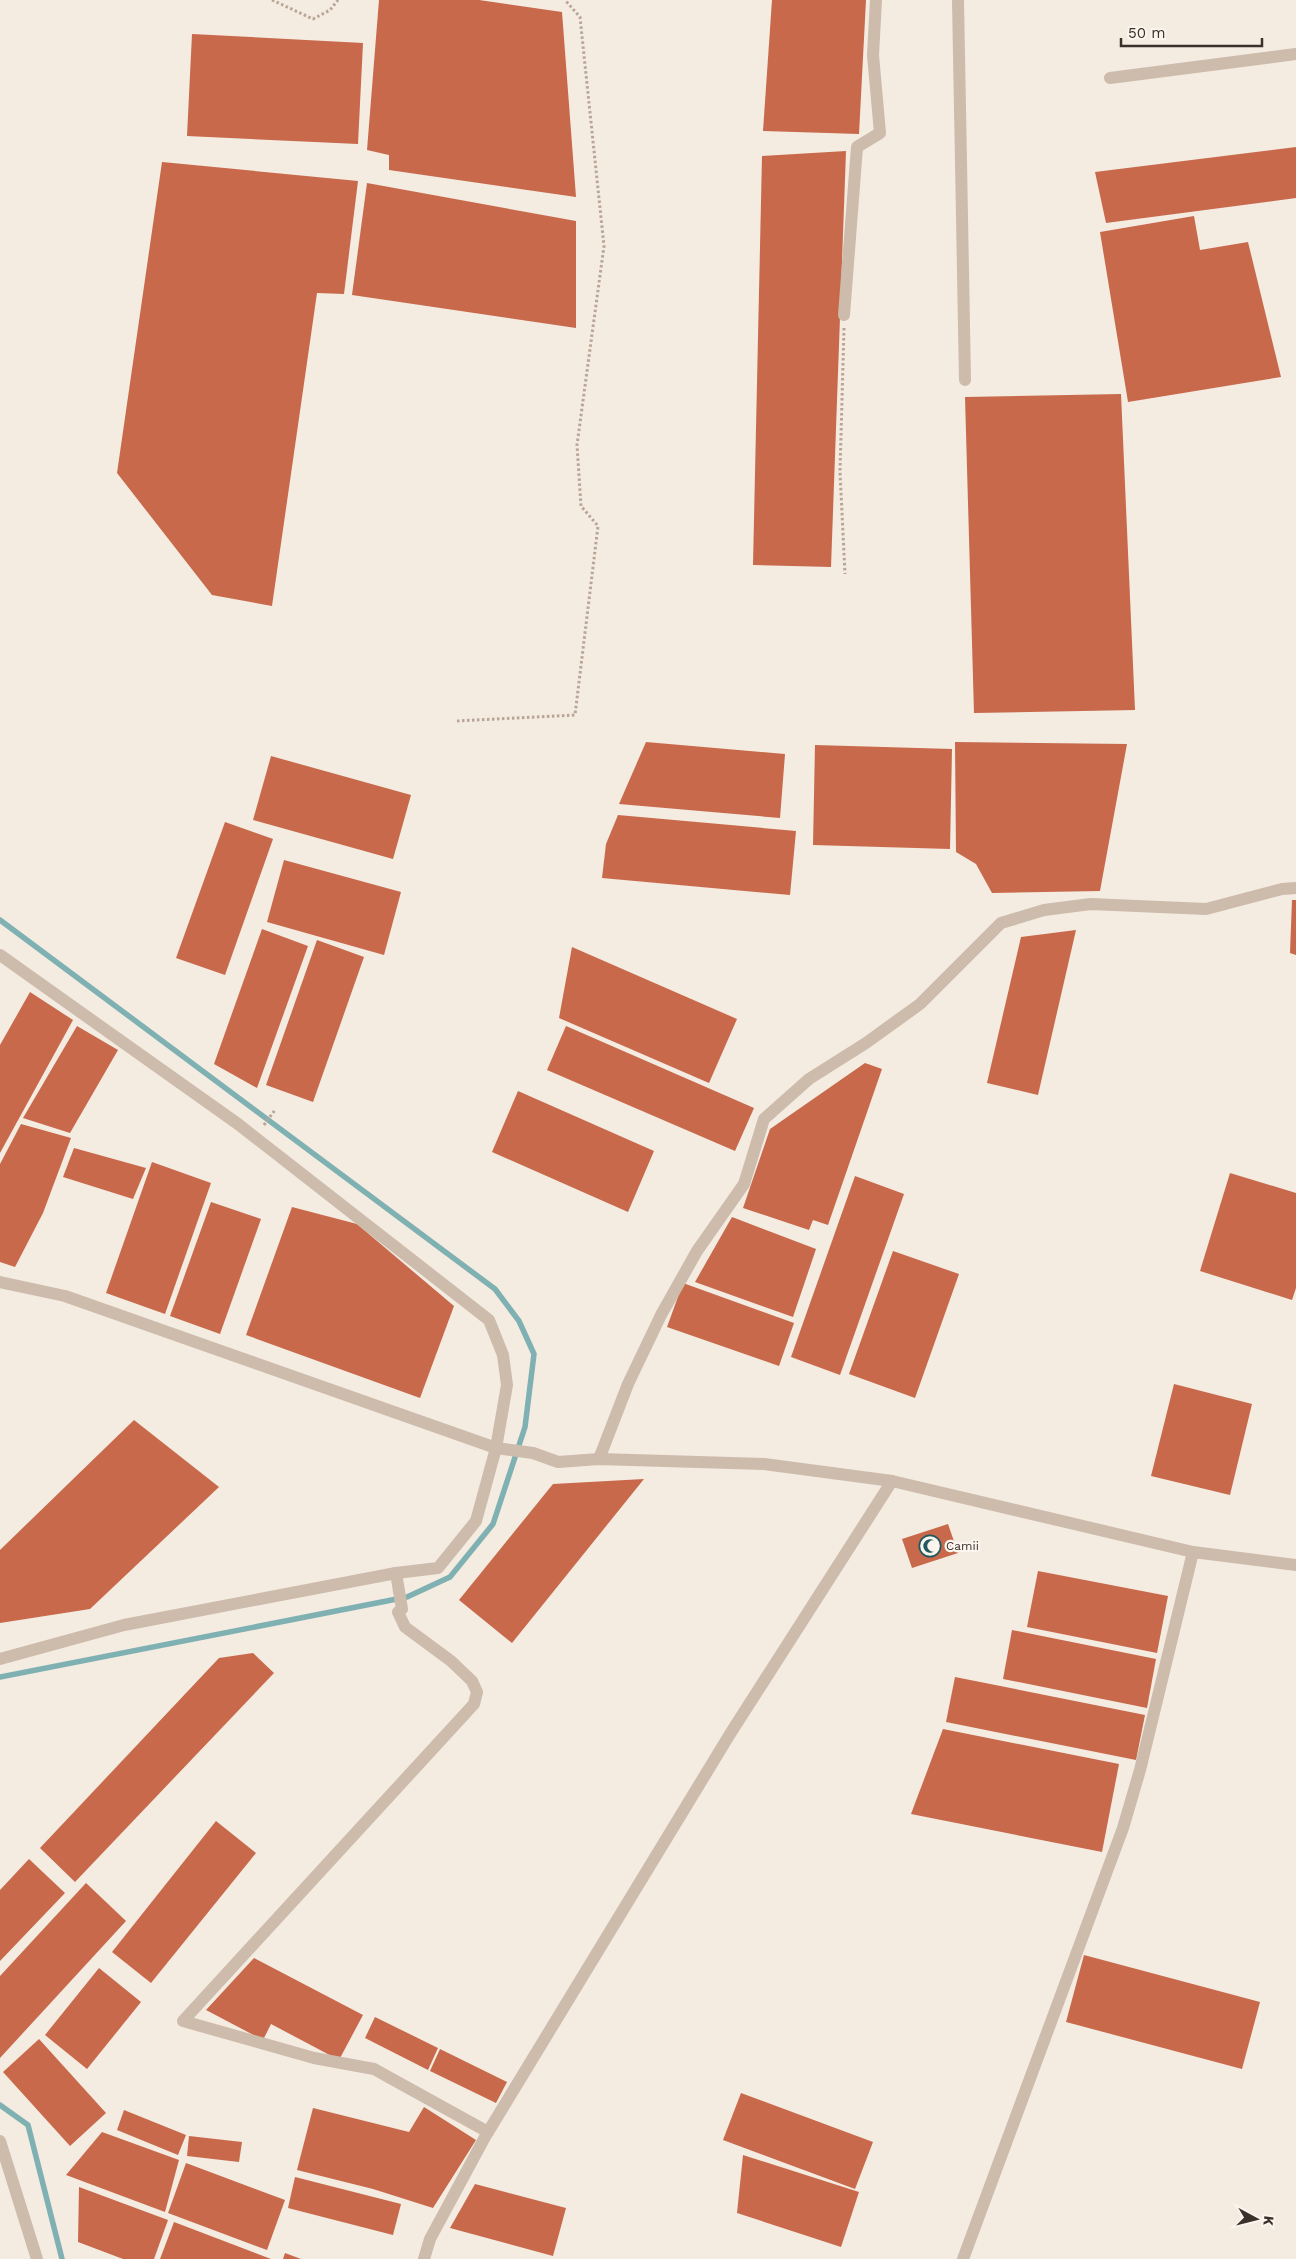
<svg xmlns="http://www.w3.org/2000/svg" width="1296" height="2259" font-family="'Work Sans',sans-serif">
<rect width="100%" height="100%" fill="#f4ebe1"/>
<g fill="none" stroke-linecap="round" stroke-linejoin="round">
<g stroke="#7fb0b2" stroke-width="5.5">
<path d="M0,920l495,369 24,32 15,33 -9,73 -32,97 -43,53 -43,20 -407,80"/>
<path d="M0,2105l28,20 34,134"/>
</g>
</g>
<g fill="#c8694b">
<path d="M379,0h100l83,12 14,185 -187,-27v-15l-22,-5z"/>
<path d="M772,0h94l-7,134 -96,-3z"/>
<path d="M192,34l171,9 -5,101 -171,-8z"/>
<path d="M1296,147v51l-190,25 -11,-51z"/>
<path d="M846,151l-15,416 -78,-2 9,-409z"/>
<path d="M162,162l196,19 -14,113 -27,-1 -45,313 -60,-11 -95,-122z"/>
<path d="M367,183l209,38v107l-224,-33z"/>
<path d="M1194,216l6,34 48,-8 33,135 -153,25 -28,-170z"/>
<path d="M1121,394l14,316 -161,3 -9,-316z"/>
<path d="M646,742l139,12 -5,64 -161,-14z"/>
<path d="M955,742l172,2 -27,147 -108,2 -16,-29 -20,-12z"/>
<path d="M815,745l137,4 -2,100 -137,-4z"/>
<path d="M271,756l140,39 -18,64 -140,-39z"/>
<path d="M618,815l178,16 -6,64 -188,-17 4,-34z"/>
<path d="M225,822l48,17 -48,136 -49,-17z"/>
<path d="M284,860l117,32 -17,63 -117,-33z"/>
<path d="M1292,900h4v55l-6,-2z"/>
<path d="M262,929l46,17 -51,142 -43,-24z"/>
<path d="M1076,930l-38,165 -51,-12 34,-146z"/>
<path d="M317,940l47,17 -51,145 -47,-17z"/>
<path d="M572,947l165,72 -28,64 -150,-65z"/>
<path d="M30,992l43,28 -73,133v-108z"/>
<path d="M77,1026l41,24 -48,83 -47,-15z"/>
<path d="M566,1026l188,82 -19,43 -188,-81z"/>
<path d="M865,1063l17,6 -54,156 -15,-5 -4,10 -66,-22 27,-79z"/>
<path d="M518,1091l136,60 -26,61 -136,-60z"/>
<path d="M21,1124l50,14 -28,75 -28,54 -15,-5v-98z"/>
<path d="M74,1148l72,20 -13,31 -70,-22z"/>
<path d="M152,1162l59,21 -46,131 -59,-21z"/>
<path d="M1230,1173l66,20v95l-4,12 -92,-29z"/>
<path d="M855,1176l49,18 -64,181 -49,-18z"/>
<path d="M211,1202l50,17 -41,115 -50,-18z"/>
<path d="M292,1207l65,17 97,82 -34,92 -174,-63z"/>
<path d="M732,1217l84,32 -23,68 -98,-35z"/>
<path d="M893,1251l66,23 -44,124 -66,-24z"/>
<path d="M683,1283l111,40 -15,43 -112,-39z"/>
<path d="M1174,1384l78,20 -22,91 -79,-19z"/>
<path d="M134,1420l85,67 -129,122 -90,14v-73z"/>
<path d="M644,1479l-132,164 -53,-43 94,-116z"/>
<path d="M948,1524l10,29 -46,15 -10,-29z"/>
<path d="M1038,1571l130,25 -11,57 -130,-26z"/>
<path d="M1012,1630l144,29 -9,49 -144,-29z"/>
<path d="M253,1653l21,20 -199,209 -35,-34 179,-190z"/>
<path d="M955,1677l190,38 -9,45 -190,-38z"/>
<path d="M943,1729l176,35 -17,88 -191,-38z"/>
<path d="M216,1821l40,32 -105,130 -39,-31z"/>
<path d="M29,1859l36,34 -65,68v-71z"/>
<path d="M86,1883l40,38 -126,137v-82z"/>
<path d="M1084,1955l176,47 -18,67 -176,-47z"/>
<path d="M254,1958l109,57 -24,45 -68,-36 -8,16 -57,-30z"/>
<path d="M99,1968l42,34 -54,67 -42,-34z"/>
<path d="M375,2017l63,31 -10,22 -63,-32z"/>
<path d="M39,2039l67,74 -36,33 -67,-74z"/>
<path d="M440,2049l67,33 -11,21 -66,-32z"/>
<path d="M741,2093l132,49 -18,47 -132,-49z"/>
<path d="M424,2107l52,33 -43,68 -60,-19 -76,-19 16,-62 96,24z"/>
<path d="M124,2110l62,25 -8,20 -61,-25z"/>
<path d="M102,2132l77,28 -14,52 -99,-37z"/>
<path d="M189,2136l53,6 -3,20 -52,-6z"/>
<path d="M743,2155l116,37 -18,55 -104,-34z"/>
<path d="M186,2163l99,37 -18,50 -99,-37z"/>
<path d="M295,2177l106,27 -8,31 -105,-27z"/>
<path d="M475,2184l91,24 -13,48 -103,-28z"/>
<path d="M79,2187l89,33 -14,39h-31l-45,-17z"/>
<path d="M174,2222l97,37h-111z"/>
<path d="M285,2253l16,6h-18z"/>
</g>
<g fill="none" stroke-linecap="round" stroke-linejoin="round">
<g stroke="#b9a596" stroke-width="3" stroke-dasharray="2.5 2.5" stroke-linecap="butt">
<path d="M272,0l41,19 17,-9 8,-10"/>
<path d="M844,328l-4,144 5,102"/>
<path d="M457,721l118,-6 23,-189 -17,-20 -4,-61 27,-199 -24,-229 -15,-17"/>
<path d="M264,1125l11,-15"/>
</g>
<g stroke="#cdbbac" stroke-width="12">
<path d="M958,0l7,380"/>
<path d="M1110,78l186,-24"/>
<path d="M844,315l13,-168 23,-14 -7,-78 3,-55"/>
<path d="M0,955l238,169 251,196 14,35 4,30 -11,63 -20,73 -38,47 -42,5 -272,52 -124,34"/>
<path d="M0,1282l65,14 431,152 37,5 25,9 41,-3 165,5 128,17 301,71 103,13"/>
<path d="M599,1459l29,-75 33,-69 36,-64 47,-67 20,-65 45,-40 57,-36 54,-39 81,-81 43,-13 47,-6 115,5 76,-20 14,-1"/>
<path d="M396,1573l6,36 -4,3 7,15 46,34 21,20 5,11 -3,12 -291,317 131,37 60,11 114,63"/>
<path d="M0,2141l37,118"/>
<path d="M424,2259l6,-20 55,-102 245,-403 162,-253"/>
<path d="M963,2259l160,-431 17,-58 53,-218"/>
</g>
</g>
<defs>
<g id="mosque-ring" transform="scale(1.125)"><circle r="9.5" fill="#fbf5ee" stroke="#1f5a5e" stroke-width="1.5"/><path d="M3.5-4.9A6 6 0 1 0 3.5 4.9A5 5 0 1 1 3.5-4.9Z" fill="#1f5a5e"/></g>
</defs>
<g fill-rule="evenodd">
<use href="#mosque-ring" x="930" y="1546"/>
</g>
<g text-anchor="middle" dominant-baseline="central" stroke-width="4.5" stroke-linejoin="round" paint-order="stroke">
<g font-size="12" fill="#3b302b" stroke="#fbf5ee" text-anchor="start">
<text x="946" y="1546">Camii</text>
</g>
</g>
<g transform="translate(1256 2219) rotate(97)" stroke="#fbf5ee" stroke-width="4" paint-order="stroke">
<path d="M0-4L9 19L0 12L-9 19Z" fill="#3b302b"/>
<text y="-8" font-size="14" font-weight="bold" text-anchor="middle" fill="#3b302b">K</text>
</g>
<path d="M1121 38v8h141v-8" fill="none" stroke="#3b302b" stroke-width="2.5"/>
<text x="1128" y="38" font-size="15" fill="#3b302b" stroke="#fbf5ee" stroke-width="4" paint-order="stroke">50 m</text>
</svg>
